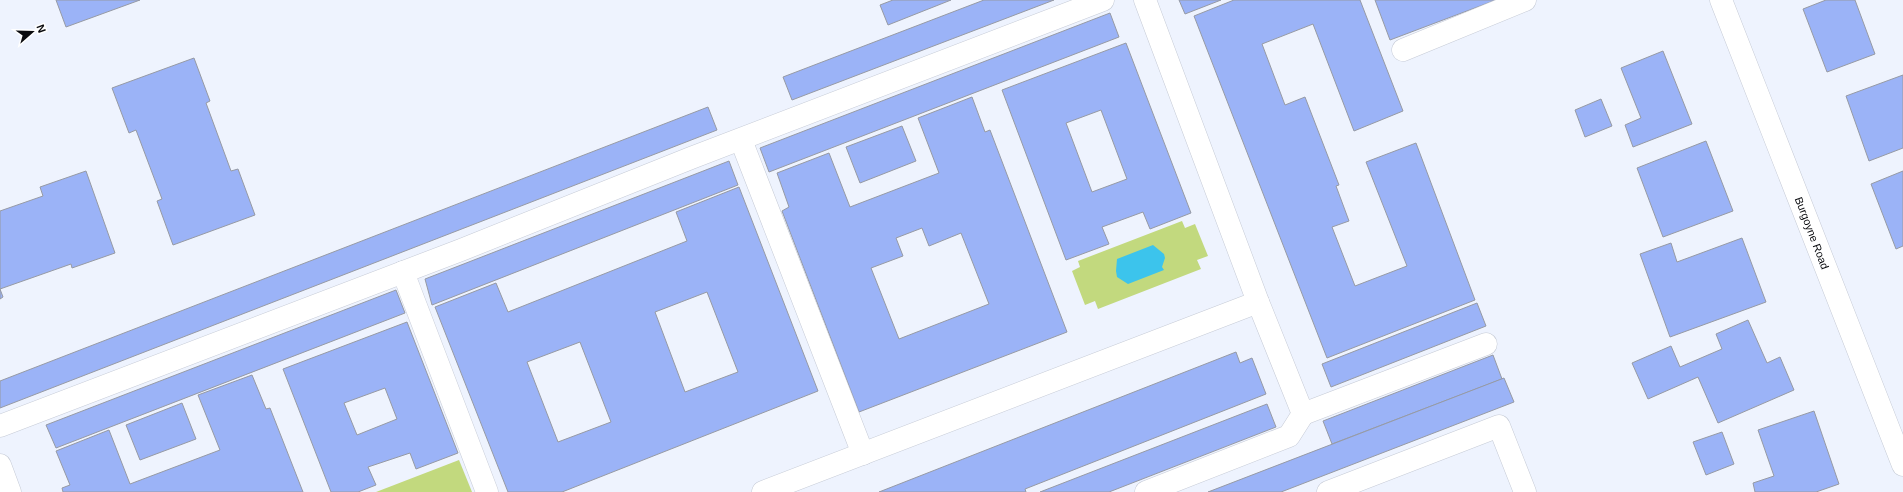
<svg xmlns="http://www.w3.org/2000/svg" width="1903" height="492" font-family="Arial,sans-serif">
<rect width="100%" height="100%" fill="#eef3fe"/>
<g fill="#c2d97e">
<path d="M1182,221l3,7 10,-4 13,32 -11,4 4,9 -103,40 -3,-8 -10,4 -13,-34 8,-4 -2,-6z"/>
<path d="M459,460l13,32h-96z"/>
</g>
<path fill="#3cc4ec" d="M1153,245l11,9 1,4 -3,9 2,3 -36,14 -11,-7 -1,-6 1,-12z"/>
<g fill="#9bb3f7" stroke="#969aa4" fill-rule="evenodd">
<path d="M56,0h84l-74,27z"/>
<path d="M893,0h58l-63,25 -8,-20z"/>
<path d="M984,0h70l-262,100 -9,-23z"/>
<path d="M1179,0h42l-36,14z"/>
<path d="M1234,0h126l43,111 -49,20 -41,-107 -51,20 23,61 20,-8 34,88 -3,1 13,35 -17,6 23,59 52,-20 -41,-104 50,-19 59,157 -148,58 -133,-342z"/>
<path d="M1375,0h121l-106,40z"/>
<path d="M1826,0h29l20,54 -48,18 -24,-63z"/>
<path d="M1110,13l9,24 -350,135 -9,-24z"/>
<path d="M1126,43l65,170 -41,16 -7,-17 -41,15 7,17 -43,16 -64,-170zM1101,110l26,69 -35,13 -26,-69z"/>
<path d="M1663,51l29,73 -59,23 -8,-22 16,-7 -20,-50z"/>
<path d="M194,58l16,43 -4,2 25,68 7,-2 17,46 -82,30 -16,-44 5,-2 -26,-69 -7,3 -17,-45z"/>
<path d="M1903,75v73l-34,13 -23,-65z"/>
<path d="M972,97l13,35 5,-2 77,202 -208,80 -77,-201 7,-4 -12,-34 52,-20 21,54 89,-34 -21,-55zM922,228l7,18 32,-13 28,71 -90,35 -28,-71 32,-12 -7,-18z"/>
<path d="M1601,99l11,27 -27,11 -10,-27z"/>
<path d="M708,107l9,23 -717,278v-27z"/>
<path d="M902,126l14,35 -56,22 -14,-36z"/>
<path d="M1706,141l27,70 -70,26 -26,-69z"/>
<path d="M729,161l9,24 -306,120 -7,-26z"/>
<path d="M86,171l29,82 -43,15 -1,-4 -71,25 3,8 -3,2v-88l43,-15 -3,-9z"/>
<path d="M1903,171v75l-7,3 -25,-65z"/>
<path d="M739,187l79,204 -256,101h-54l-73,-185 61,-24 12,29 179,-71 -11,-29zM707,292l31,80 -53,20 -30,-80zM580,342l31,80 -53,20 -31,-80z"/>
<path d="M1742,238l24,64 -96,35 -30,-83 31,-11 6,19z"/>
<path d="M396,290l9,23 -349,135 -10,-23z"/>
<path d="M1477,303l9,23 -155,61 -9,-23z"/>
<path d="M1748,320l19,43 13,-6 14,33 -76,33 -20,-46 -50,22 -16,-36 39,-17 9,21 42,-18 -6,-15z"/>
<path d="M407,322l51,131 -42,16 -6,-16 -42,14 8,18 -18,7h-27l-48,-123zM385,388l12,31 -40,16 -13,-32z"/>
<path d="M1236,352l4,11 12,-5 14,36 -241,95 1,3h-147z"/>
<path d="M1493,355l9,24 -170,65 -9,-23z"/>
<path d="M252,375l14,34 4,-1 33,84h-240l-1,-4 8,-3 -14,-34 53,-21 21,54 90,-34 -22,-55z"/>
<path d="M1504,378l10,24 -233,90h-73z"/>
<path d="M182,403l14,36 -56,21 -14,-35z"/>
<path d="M1267,404l9,23 -167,65h-69z"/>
<path d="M1814,411l25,73 -23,8h-61l-2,-9 21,-7 -16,-46z"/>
<path d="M1722,432l12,32 -28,11 -13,-33z"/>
</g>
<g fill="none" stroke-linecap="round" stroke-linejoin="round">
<g stroke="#c6cbd6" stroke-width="23">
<g id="minor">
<path d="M1145,0l113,302 45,112 -14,22 -143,56"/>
<path d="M1721,0l182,465"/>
<path d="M1403,50l122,-50"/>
<path d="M741,140l122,314"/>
<path d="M403,272l84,220"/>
<path d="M1303,414l183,-70"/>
<path d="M0,426l461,-176 230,-92 412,-158"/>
<path d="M0,465l10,27"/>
<path d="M763,492l495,-190"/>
<path d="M1328,492l171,-66 26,66"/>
</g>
</g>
<use href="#minor" stroke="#fff" stroke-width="22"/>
</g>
<g text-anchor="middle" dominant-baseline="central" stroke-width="3.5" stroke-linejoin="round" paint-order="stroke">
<g font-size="11" fill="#0a0b0f" stroke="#fff">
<text transform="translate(1812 233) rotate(69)">Burgoyne Road</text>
</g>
</g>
<g transform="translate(32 32) rotate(70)" stroke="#ffffff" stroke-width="3" paint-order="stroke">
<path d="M0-3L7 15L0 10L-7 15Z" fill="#0a0b0f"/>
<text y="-6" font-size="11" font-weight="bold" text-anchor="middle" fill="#0a0b0f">N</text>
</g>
</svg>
